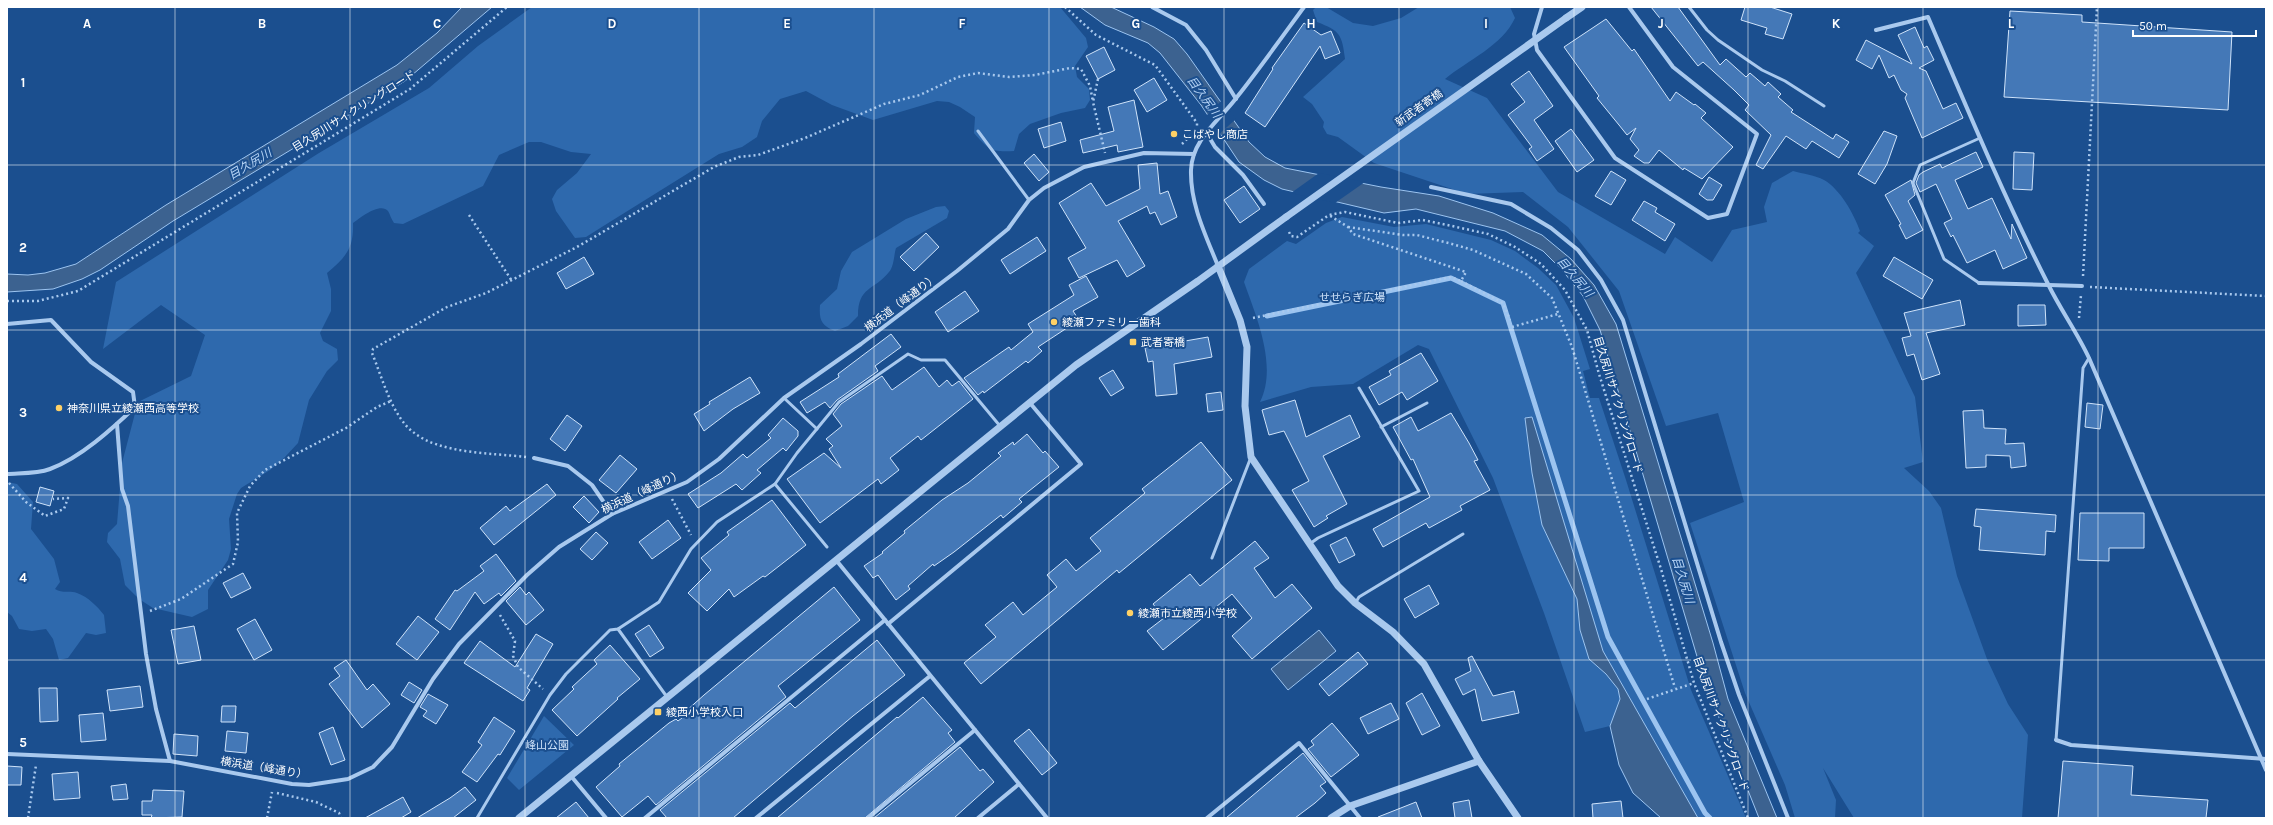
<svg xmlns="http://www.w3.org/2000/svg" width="2273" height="825" font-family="Karla,'Noto Sans JP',sans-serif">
<rect width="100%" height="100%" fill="#1b4f8f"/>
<g fill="#2e69ad">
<path d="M532,7h528l26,31 2,9 -13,19 2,11 12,12 1,11 -5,8 -24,5 -31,11 -11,10 -5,17c-24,1 -25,-1 -40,-18l1,-16 -15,-10 -11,-5 -12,-1 -64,19 -41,-15 -26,-14 -26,8 -18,22 -5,16 -15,10 -23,7 -114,71 -19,12 -11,1 -19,-27 -4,-12 5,-9 20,-17 14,-19 -20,-2 -30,-10h-12l-30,13 -16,31 -80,38 -9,-1c-3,-4 -4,-9 -6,-12 -8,-9 -28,7 -35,12 1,25 -7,34 -26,50l4,16v22l-11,22 3,8 14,8 1,11 -11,11 -18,29 -11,43 -13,14 -15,13 -29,18 -4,6 -8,25 2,30 -3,11 -20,30v19l-16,8 -39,-9 -14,-9 -14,-14 -5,-26 -13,-17 1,-9 9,-9 5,-61 16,-61 53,-26 14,-41 -44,-30 -58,44 13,-67 203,-129 110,-65 49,-42z"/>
<path d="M1316,7h10l27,16 20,3 28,-8 18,-11h91l5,11c-13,28 -47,42 -70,61l42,19 71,94 107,62 10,-17 37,25 20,-32 35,-8 -3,-15 8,-24 21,-12c10,3 22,4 31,9 16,9 30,34 36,51l-2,2 16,13 -18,27 59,124 8,65 -19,6 25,23 12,17 16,68 30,83 21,45 20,31 -6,83h-168l-31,-50 13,32 -1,18h-40l-10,-33 -40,-92 -55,-170 54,-21 -26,-89 -52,13 -47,-135 -51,-64 -45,-35 -56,2 -93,-31 -36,-26 -11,-3 -4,-7 1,-5 -12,-18 -9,-7 42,-38c-3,-25 -5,-28 -28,-37l-4,-12z"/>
<path d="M945,206l4,5 -2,7 -51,30c-2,6 -2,19 -7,24 -15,19 -31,14 -31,44l-10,10 -13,5c-14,-6 -16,-11 -15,-26l17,-16 4,-18 11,-19 54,-33 30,-12z"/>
<path d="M1342,217l52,10 32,-3 65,16 24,11 23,17 18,17 18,33 16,51 -7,2 7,27h9l27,82 65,210 55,128h-85l-28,-25 -14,-28 -9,-39 -25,6 -41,-119 -51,-135 -64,-129 -11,-4 -65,39 -42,3 -51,15c18,-36 -4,-86 -16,-120l5,-13 38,-28 9,3 30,-21z"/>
<path d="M7,482l10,2 16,18 -2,27 23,30 6,23 -5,7c8,5 14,1 22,4 11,4 20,13 27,22l2,18 -10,2 -10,-2 -18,25 -9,2 -6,-21 -7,-10 -14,2 -13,-2 -7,-13 -5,-4z"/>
<path d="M544,716l30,29 -55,45 -12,-12z"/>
</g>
<g fill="#3c6290" stroke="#9cc4f0">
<path d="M462,7h30l-87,74 -232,140 -73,49 -18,9 -29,10 -46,3v-18l21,1 17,-2 31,-9 90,-59 231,-140 40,-32z"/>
<path d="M1080,7h31l43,20 20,12 13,15 62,88 16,15 20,11 96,19 58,9 54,17 49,22 29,24 23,26 22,39 97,319 15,56 49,119h-18l-55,-138 -104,-350 -17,-34 -21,-26 -19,-19 -38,-20 -89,-22 -32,4 -102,-24 -18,-9 -25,-18 -38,-57 -41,-52 -12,-10 -43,-18z"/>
<path d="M1532,417l71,234 95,167h-37l-28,-25 -14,-28 -9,-39 10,-27 -2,-10 -12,-15 -17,-15 -9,-29 -3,-31 -35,-74 -10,-52 -7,-55z"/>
<path d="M1319,630l17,21 -48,39 -17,-21z"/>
</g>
<g fill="#1b4f8f">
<path d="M1222,100l14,19 -18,16 -12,-19z"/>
<path d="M1319,173l46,9 -30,21 -44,-10z"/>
</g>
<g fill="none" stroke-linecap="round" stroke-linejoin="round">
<path stroke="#9cc4f0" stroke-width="5" d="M1267,316l184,-38 52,25 105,334 97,176 5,5"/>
</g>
<g fill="#4478b7" stroke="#cfe3fa">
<path d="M1651,7h27l42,58 6,-6 20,18 4,-4 15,13 3,-4 13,12 -3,3 15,13 -2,2 42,27 3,-5 13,8 -10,16 -27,-17 -6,8 -20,-13 -23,33 -7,-4 15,-30 -26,-25 4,-5 -15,-15 -31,-28 -5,4z"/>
<path d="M1745,7h25l22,7 -9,25 -18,-5 2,-6 -26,-8z"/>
<path d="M2010,11l72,4v7l150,10 -4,78 -224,-13z"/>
<path d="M1606,19l26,32 2,-2 36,52 6,-9 18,13 1,-1 11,9 -5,5 32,29 -31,32 -18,-11 -1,2 -24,-20 -10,13h-5l-10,-7 5,-6 -9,-11 6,-11 -9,7 -8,-10 -22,-27 2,-2 -35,-49z"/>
<path d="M1304,23l17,12 10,-4 9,22 -15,6 -5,-13 -55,81 -20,-14 28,-44 -1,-1z"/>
<path d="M1915,27l9,21 3,-2 7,14 -15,8 7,3 17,38 13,-6 7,15 -41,20 -17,-40 2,-4 -6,-4 -7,-15 -5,3 -10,-23 -7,14 -16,-9 10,-20 46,24 -14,-29z"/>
<path d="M1104,47l11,23 -17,9 -12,-23z"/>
<path d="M1529,71l24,35 -19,14 20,29 -17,12 -8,-12 3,-2 -24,-32 17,-13 -14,-18z"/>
<path d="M1154,78l13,22 -20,12 -13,-22z"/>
<path d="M1134,100l9,47 -25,5 -1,-7 -34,8 -3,-13 34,-9 -6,-24z"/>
<path d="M1061,122l5,19 -22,7 -6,-19z"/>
<path d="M1571,129l23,31 -17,12 -22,-31z"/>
<path d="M1884,131l13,5 -10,28 -12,20 -17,-10z"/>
<path d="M1976,152l7,15 -28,13 13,29 24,-11 19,41 1,-15 15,34 -24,11 -8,-19 -28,13 -14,-28 -2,2 -7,-14 8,-4 -16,-35 -16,8 -4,-9 3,-8 4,-3 17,-8 2,4z"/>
<path d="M2014,152l20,1 -2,37 -19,-1z"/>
<path d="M1034,154l15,18 -10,9 -15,-18z"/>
<path d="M1157,163l3,31 8,-3 9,26 -16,8 -6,-13 -5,2 -3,-8 -29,15 27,45 -18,11 -10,-17 -38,18 -11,-20 18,-10 -27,-45 32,-20 15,23 34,-17 -2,-24z"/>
<path d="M1611,171l15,9 -15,25 -16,-9z"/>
<path d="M1709,177l13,8 -9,15h-6l-8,-6z"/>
<path d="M1911,180l4,15 -7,6 15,29 -17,9 -7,-14 2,-1 -16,-29z"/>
<path d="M1244,186l16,23 -20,14 -16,-23z"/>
<path d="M1644,201l13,7 -2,4 20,12 -10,17 -33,-21z"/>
<path d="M926,233l13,14 -25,24 -14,-14z"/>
<path d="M1037,237l9,14 -36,23 -9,-14z"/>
<path d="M584,257l10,17 -28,15 -9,-16z"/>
<path d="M1894,257l39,23 -11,19 -39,-23z"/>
<path d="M1086,276l12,21 -25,14 6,9 -41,27 4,4 -14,12 -2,-2 -42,32 -1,-2 -5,4 -14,-17 45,-31 2,3 22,-18 -5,-8 46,-29 -5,-10z"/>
<path d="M965,291l14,20 -31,21 -13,-20z"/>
<path d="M1960,300l5,25 -39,8 14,41 -18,6 -8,-26 -7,2 -5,-18 9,-2 -7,-23z"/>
<path d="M2018,305h27l1,20 -28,1z"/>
<path d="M891,334l10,13 -26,19 3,5 -41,29 -7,8 -5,-6 -18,11 -7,-11 39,-25 -1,-3z"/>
<path d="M1208,337l4,20 -38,7 3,30 -21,2 -3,-35 -5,1 -3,-14 10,-2v-4l12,-2 1,4z"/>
<path d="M1421,353l17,28 -31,19 -5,-8 -23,13 -10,-18 22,-12 -2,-4z"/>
<path d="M924,367l15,20 8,-7 5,6 7,-5 14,18 -52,41 -3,-4 -28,22 9,12 -18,14 -3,-5 -58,44 -33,-44 37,-26 17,15 -12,-19 4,-3 -7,-7 16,-13 -9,-12 8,-10 41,-28 10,14z"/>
<path d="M1113,370l11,18 -13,8 -12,-18z"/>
<path d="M750,377l10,16 -27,16 -29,22 -10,-17 16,-10 -1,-2z"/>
<path d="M1221,392l2,18 -15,2 -2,-18z"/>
<path d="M1295,400l11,37 44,-22 10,22 -37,19 24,48 -21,12 2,2 -14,9 -22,-37 17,-9 -25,-50 -15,4 -7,-25z"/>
<path d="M2087,403l16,2 -3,24 -15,-2z"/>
<path d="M1983,410l1,18 22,1 -1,15 19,-1 2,23 -15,2 -1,-12 -24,-1v12l-20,1 -3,-57z"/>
<path d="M1451,413l18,30 9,17 -4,1 16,29 -30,16 2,4 -33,18 -3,-5 -43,24 -10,-18 57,-32 -17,-38 -2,1 -18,-33 18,-10 7,14z"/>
<path d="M567,415l15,11 -17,25 -15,-12z"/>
<path d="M783,418l15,13v5l-12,15 -3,-3 -26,22 4,3 -19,17 -6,-6 -38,24 -10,-14 33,-21 22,-19 4,4 24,-20 -3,-3z"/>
<path d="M1027,434l16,19 2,-2 14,16 -40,32 3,3 -19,16 -2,-3 -47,37 -20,14 -1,-2 -25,22 2,3 -14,11 -18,-25 -5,3 -9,-12 19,-13 -1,-1 23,-19 -1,-2 38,-31 26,-17 33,-27 -3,-3 15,-11 1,3z"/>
<path d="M1201,442l31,38 -113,93 -2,-3 -136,114 -17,-21 32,-26 -11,-12 28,-23 10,13 34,-28 -10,-12 19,-16 10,12 25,-20 -11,-13 55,-45 -3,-4z"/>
<path d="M620,455l17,14 -21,24 -17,-13z"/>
<path d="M547,484l9,11 -62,50 -14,-17 26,-22 4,5z"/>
<path d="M40,487l14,4 -4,15 -14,-4z"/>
<path d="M584,496l15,16 -10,11 -16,-16z"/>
<path d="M772,500l34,45 -41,32 -2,-1 -29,21 -5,-8 -22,22 -19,-18 23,-23 -10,-12 28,-23 -2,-3z"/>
<path d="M1976,509l80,6 -1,17 -9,-1 -1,24 -66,-5 2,-23 -7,-1z"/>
<path d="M2080,513h64v35h-35v13l-31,-1z"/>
<path d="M668,520l13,18 -29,21 -13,-17z"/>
<path d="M596,532l12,11 -16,17 -12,-11z"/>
<path d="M1346,537l9,18 -16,8 -9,-18z"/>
<path d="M1255,541l14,17 -15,10 21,30 17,-14 20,24 -60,51 -20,-23 20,-18 -20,-24 -69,56 -16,-19 17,-13 -11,-14 37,-30 10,12z"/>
<path d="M496,554l20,27 -15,15 -2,-3 -15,11 -9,-12 -25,38 -15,-11 20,-29 2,1 27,-20 -4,-5z"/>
<path d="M243,573l8,15 -20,10 -8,-15z"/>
<path d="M1429,585l10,19 -24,14 -11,-19z"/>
<path d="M520,587l6,8 3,-3 15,18 -18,15 -20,-24z"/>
<path d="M834,587l26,33 -82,66 8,11 -130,108 -8,-9 -26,21 -26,-30 24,-21 -1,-2 50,-41 7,-4 2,2 9,-7 -2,-2 19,-17z"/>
<path d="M418,616l21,16 -22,28 -21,-16z"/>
<path d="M255,619l17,31 -18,10 -17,-31z"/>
<path d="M649,625l15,23 -14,9 -15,-23z"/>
<path d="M194,626l7,34 -23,4 -7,-34z"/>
<path d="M536,634l17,10 -26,44 3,2 -7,11 -59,-38 16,-22 35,26z"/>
<path d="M877,640l28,35 -52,41 -120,102h-66l-7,-8 130,-107 5,5z"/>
<path d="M610,645l30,34 -23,19 1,1 -41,37 -25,-26 22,-21 -2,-2 25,-23 -3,-4z"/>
<path d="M1358,652l10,12 -39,32 -10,-12z"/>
<path d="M1472,656l21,40 21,-5 5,22 -37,8 -7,-32 -12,6 -8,-16 16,-8 -3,-13z"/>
<path d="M346,660l21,30 6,-6 17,20 -28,24 -33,-44 11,-8 -6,-8z"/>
<path d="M409,682l13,8 -8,13 -13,-8z"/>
<path d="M140,686l3,21 -33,4 -3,-21z"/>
<path d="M39,688h18l1,33 -18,1z"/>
<path d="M1422,693l18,33 -18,9 -16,-32z"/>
<path d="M428,694l20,11 -12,19 -13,-8 4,-5 -7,-4z"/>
<path d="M923,697l29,33 -4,3 7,9 -90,76h-88l120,-101 1,1z"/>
<path d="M1391,703l8,16 -31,15 -8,-16z"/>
<path d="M222,706h14l-1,16h-14z"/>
<path d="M103,713l3,27 -25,2 -2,-27z"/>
<path d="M494,717l21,14 -15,24 -2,-1 -21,28 -15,-10 20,-27 -4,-3z"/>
<path d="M1332,723l27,32 -28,22 -23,-28 6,-4 -3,-4z"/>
<path d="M333,727l12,33 -14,5 -12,-32z"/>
<path d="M1029,729l28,34 -15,12 -28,-34z"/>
<path d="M227,731l21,2 -2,20 -21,-2z"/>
<path d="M174,734l24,2 -1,20 -24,-2z"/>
<path d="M960,747l20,24 3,-2 11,13 -40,36h-80z"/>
<path d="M1303,753l23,29 -6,4 6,7 -11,10 -20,15h-69z"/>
<path d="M2063,761l70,5 -2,29 77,5 -2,18h-148z"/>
<path d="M7,766l15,1 -1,18h-14z"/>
<path d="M78,772l2,26 -26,2 -2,-26z"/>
<path d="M126,784l2,15 -15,1 -2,-14z"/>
<path d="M465,787l11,13 -23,18h-36l33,-20z"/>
<path d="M153,790l31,1 -2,26 -31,1 1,-3h-10v-14h10z"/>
<path d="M403,797l8,15 -10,6h-36z"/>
<path d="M1469,800l3,18h-17l-2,-15z"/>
<path d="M1621,801l2,17h-30l-1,-14z"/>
<path d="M576,802l13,16h-33z"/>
<path d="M1416,802l6,16h-44v-1z"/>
</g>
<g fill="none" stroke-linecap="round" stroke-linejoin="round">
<g stroke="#a9c9ee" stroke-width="2.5" stroke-dasharray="2 3" stroke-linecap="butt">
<path d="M1065,7l31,28 59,30 42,58v3"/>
<path d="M1098,79l-5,23 12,51"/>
<path d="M1182,144l9,-9"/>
<path d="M469,215l43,66"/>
<path d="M1348,227l55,8h14l35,9 21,6 53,24 26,24 20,49 103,341"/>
<path d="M1289,232l2,4 6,1 32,-22 16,-3 53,11 25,-3 29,6 36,8 27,13 26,17 24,26 22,40 12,44 62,195 33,114 54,135"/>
<path d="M2083,276l14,-269"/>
<path d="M1461,281l42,22 7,17"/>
<path d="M2090,287l176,9"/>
<path d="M7,301h31l40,-10 332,-202 97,-82"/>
<path d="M1253,318l198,-41 10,4 5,-9 -113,-38 -5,-7 -19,-12"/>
<path d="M2079,318l2,-23"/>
<path d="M1512,327l46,-13"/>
<path d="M526,457c-34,-4 -86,-3 -113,-25 -21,-16 -31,-55 -41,-79l1,-4 74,-42 39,-14 91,-46 137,-80 25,-10 19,-2 47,-17 79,-34 36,-9 38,-18 20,-4 31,4 26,-2 35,-7 11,1 9,17 3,16"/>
<path d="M9,483l17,19 19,14 19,-7 4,-11 -15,1"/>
<path d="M672,499l19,36"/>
<path d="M150,611l31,-12 52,-35 5,-22 -1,-29 13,-27 15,-16 81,-42 31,-21 14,-6"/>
<path d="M500,615l15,26 -2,15 5,11 25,22"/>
<path d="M1647,699l47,-16"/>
<path d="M277,793l39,9 23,11 2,5"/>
<path d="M28,818l8,-53"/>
<path d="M267,818l5,-26"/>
</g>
<g stroke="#a9c9ee" stroke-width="3">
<path d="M1689,7l18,23 11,10 44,30 23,11 39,25"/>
<path d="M978,131l51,69"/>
<path d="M1979,283l-35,-24 -31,-76 7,-18 60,-27"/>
<path d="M784,398l33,31"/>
<path d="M1381,427l46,-24"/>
<path d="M775,484l52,63"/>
<path d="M1311,543l7,-5 101,-47 -60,-103"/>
<path d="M1212,558l39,-101"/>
<path d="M1356,602l3,-5 104,-63"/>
<path d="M618,629l49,68"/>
<path d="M2056,740l27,-372 6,-10"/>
<path d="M477,818l73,-123 16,-21 44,-44 8,-1 41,-27 32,-53 26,-27 58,-38 22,-31 42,-51 69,-48 13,6h24l55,66"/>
</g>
<g stroke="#a9c9ee" stroke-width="4">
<path d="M1152,7l34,18 20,25 30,49"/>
<path d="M1542,7l-8,27 3,16 78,108 93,60 19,-4 30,-80 -84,-67 -44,-60"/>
<path d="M1876,30l52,-13c38,89 76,180 120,267 12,25 29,48 41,74l177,412"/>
<path d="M1206,132l9,15 28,28 21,29"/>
<path d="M1431,187l80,17 40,24 27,22 23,30 22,40 98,322 18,53 49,123"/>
<path d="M1218,266c-12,-30 -28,-62 -27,-96 1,-31 29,-50 46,-73 23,-29 45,-60 67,-90"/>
<path d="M1979,283l103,3"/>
<path d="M7,324l44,-4 40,42 42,30 2,15c-23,22 -55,51 -85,62 -13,5 -29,4 -43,5"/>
<path d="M117,424l5,65 6,17 18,148 10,55 14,52"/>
<path d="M534,458l34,8 24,19 20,29"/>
<path d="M836,560l211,258"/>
<path d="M888,624l193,-160 -51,-61"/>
<path d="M2056,740l15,5 195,14"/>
<path d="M7,754l163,7 122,23 17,1 39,-6 25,-12 19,-20 41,-68 26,-35 68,-69 32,-28 53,-33 75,-32 32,-23 65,-61 77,-54 96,-73 51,-42 21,-29 15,-12 40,-21 60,-14 50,1"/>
<path d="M571,776l35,42"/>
<path d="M645,818l240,-198"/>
<path d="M756,818l174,-142"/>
<path d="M868,818l107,-88"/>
<path d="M978,818l41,-34"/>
<path d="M1207,818l92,-75 61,75"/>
</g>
<g stroke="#a9c9ee" stroke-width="7">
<path d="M1566,18l16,-11"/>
<path d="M1218,266l22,54 7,27 -2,59 6,51 87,129 17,17 38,29 31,32 55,97 39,57"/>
<path d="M519,818l557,-453 122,-84 88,-64"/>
<path d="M1331,818l19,-12 129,-45"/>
</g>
<path stroke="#a9c9ee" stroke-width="7" d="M1286,217l280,-199"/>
</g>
<path fill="none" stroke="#fff" stroke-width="1" stroke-opacity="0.55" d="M175,7v811M350,7v811M525,7v811M699,7v811M874,7v811M1049,7v811M1224,7v811M1399,7v811M1574,7v811M1748,7v811M1923,7v811M2098,7v811M7,165h2259M7,330h2259M7,495h2259M7,660h2259"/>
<g fill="#ffd166" stroke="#1b4f8f" stroke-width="1.5">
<circle cx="1174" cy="134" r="4"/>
<circle cx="1054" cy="322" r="4"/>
<rect x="1129" y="338" width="8" height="8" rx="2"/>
<circle cx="59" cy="408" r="4"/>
<circle cx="1130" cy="613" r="4"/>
<rect x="654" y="708" width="8" height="8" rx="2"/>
</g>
<g text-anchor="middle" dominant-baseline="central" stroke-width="4" stroke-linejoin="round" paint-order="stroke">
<g font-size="11" fill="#fff" stroke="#1b4f8f">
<text transform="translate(1419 108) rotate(-35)">新武者寄橋</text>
<text transform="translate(354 111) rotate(-32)">目久尻川サイクリングロード</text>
<text transform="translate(901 303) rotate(-37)">横浜道（峰通り）</text>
<text transform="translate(1618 405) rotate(73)">目久尻川サイクリングロード</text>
<text transform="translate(642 492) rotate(-25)">横浜道（峰通り）</text>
<text transform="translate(1721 724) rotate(70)">目久尻川サイクリングロード</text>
<text transform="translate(264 768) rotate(9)">横浜道（峰通り）</text>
</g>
<g font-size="11" fill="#fff" stroke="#1b4f8f" text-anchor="start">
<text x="1182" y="134">こばやし商店</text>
<text x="1062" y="322">綾瀬ファミリー歯科</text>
<text x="1141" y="342">武者寄橋</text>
<text x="67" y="408">神奈川県立綾瀬西高等学校</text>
<text x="1138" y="613">綾瀬市立綾西小学校</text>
<text x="666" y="712">綾西小学校入口</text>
</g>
<g font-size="11" fill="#cfe3fa" stroke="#1b4f8f">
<text x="1352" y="297">せせらぎ広場</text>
<text x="547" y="745">峰山公園</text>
</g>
<g font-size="12" font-style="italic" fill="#b5d3f5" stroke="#1b4f8f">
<text transform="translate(1204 97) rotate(54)">目久尻川</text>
<text transform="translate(250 164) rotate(-31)">目久尻川</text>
<text transform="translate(1575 277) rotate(50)">目久尻川</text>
<text transform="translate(1683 580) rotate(73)">目久尻川</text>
</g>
</g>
<g font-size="13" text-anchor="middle" font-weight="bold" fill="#fff" stroke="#1b4f8f" stroke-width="4" stroke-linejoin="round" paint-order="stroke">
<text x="87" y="28">A</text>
<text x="262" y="28">B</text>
<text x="437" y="28">C</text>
<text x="612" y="28">D</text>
<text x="787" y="28">E</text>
<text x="962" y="28">F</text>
<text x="1136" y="28">G</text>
<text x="1311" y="28">H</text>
<text x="1486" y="28">I</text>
<text x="1661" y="28">J</text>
<text x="1836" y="28">K</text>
<text x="2011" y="28">L</text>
<text x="23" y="87">1</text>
<text x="23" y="252">2</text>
<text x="23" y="417">3</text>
<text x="23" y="582">4</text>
<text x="23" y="747">5</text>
</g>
<rect width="2273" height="825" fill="none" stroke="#ffffff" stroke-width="16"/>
<path d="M2133 30v6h123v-6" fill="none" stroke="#ffffff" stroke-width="2"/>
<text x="2139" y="30" font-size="12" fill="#ffffff" stroke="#1b4f8f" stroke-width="3" paint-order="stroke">50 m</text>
</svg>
